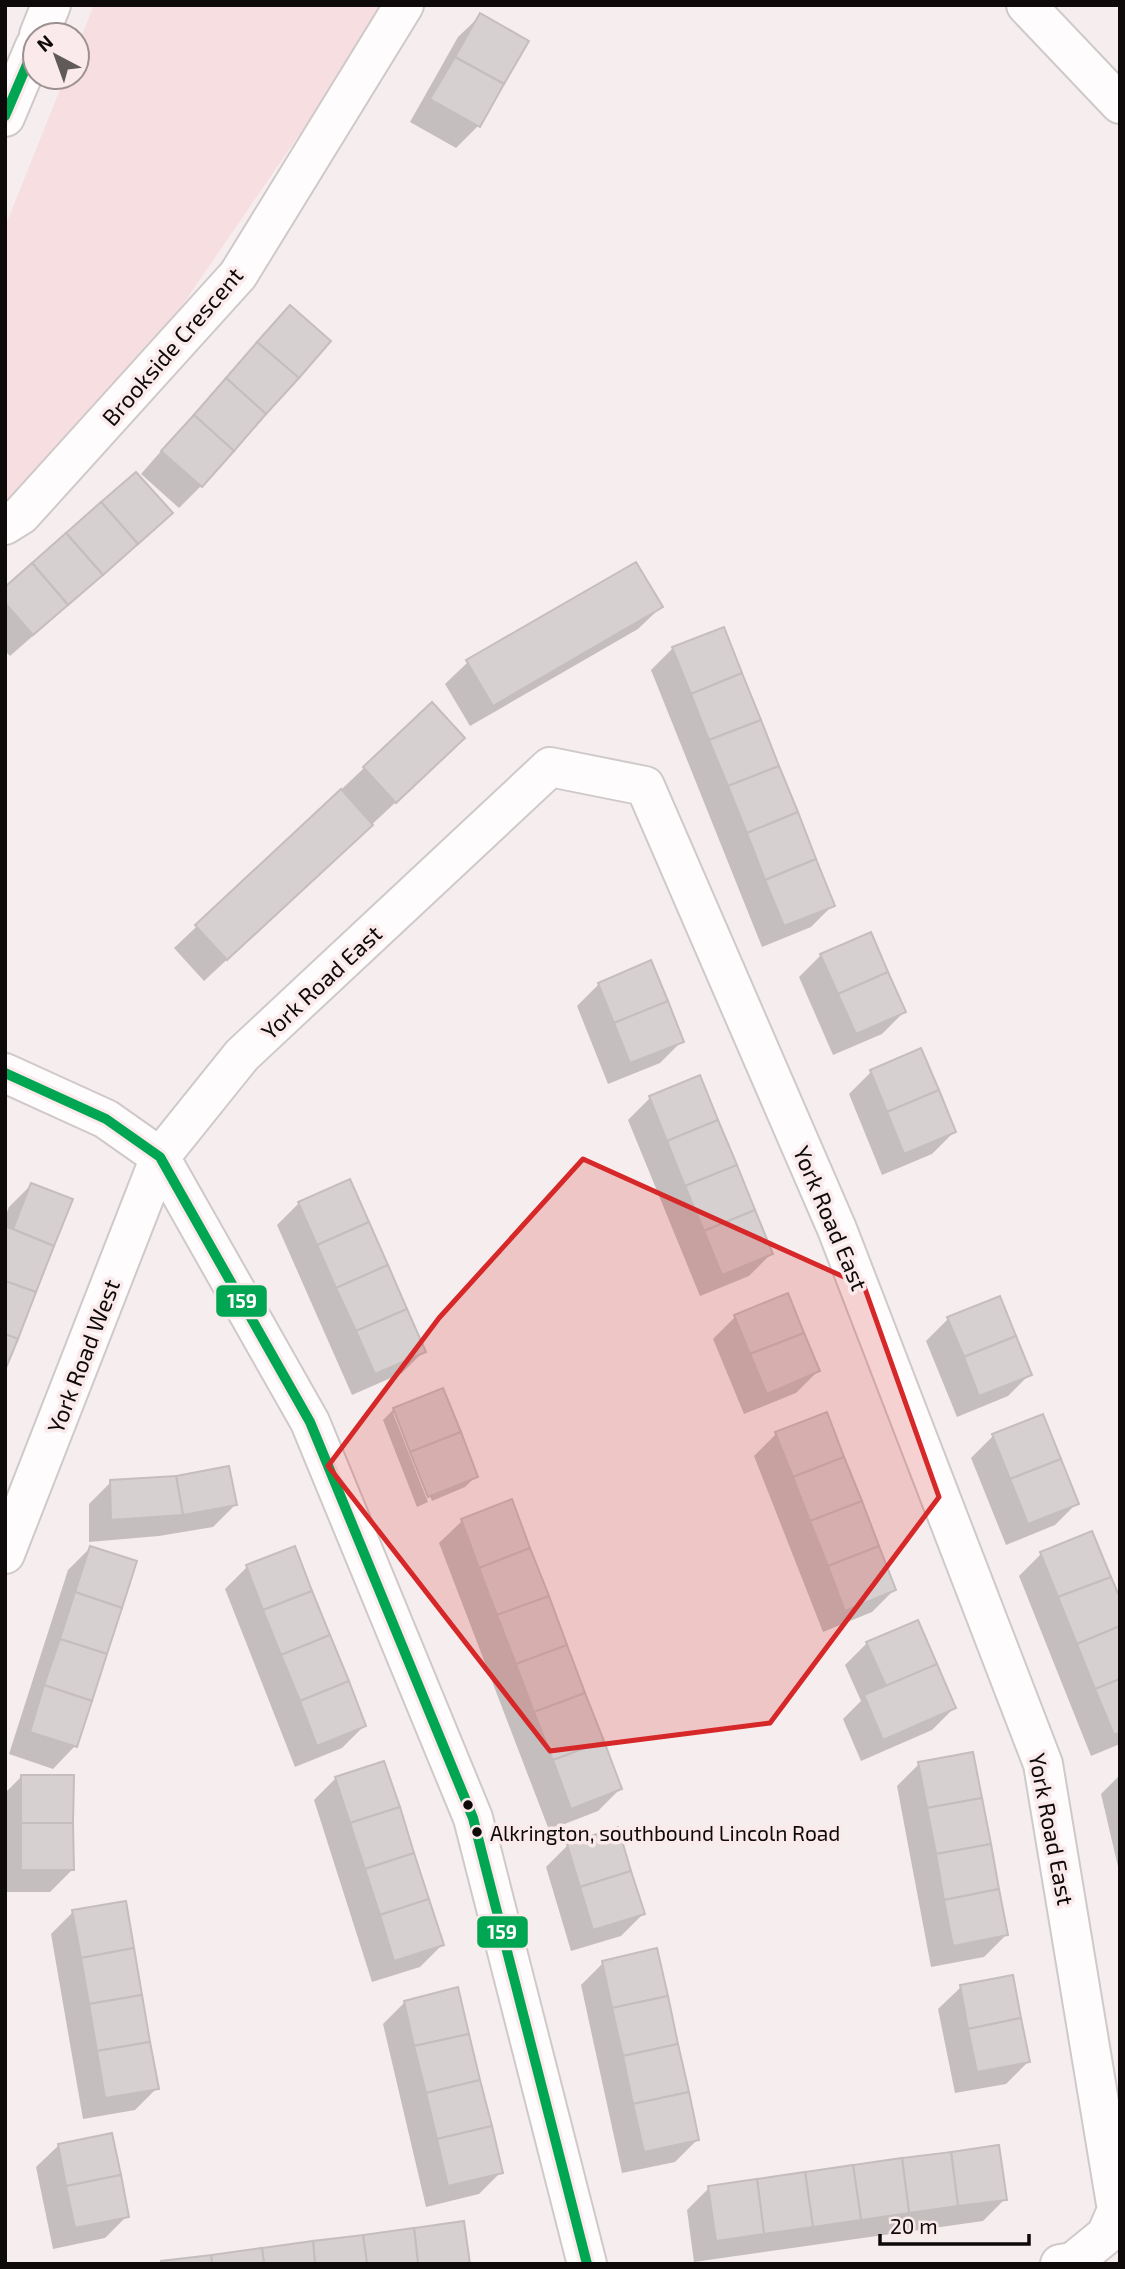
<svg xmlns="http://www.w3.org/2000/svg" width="1125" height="2269" font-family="'Exo 2',sans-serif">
<rect width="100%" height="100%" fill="#f6eeee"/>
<path fill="#f7dee0" d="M94,5h294l-226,330 -157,171v-279l60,-150h12v-30z"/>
<g fill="#0003">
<path d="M481,15l45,27 -48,84 -22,22 -46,-26 48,-85z"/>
<path d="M290,307l-89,179 -22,22 -38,-34 127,-145z"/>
<path d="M148,535l-138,121 -5,-5v-62z"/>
<path d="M661,607l-23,22 -168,97 -25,-42 23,-22z"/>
<path d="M673,648l160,257 -22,22 -49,20 -111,-277z"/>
<path d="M441,760l-237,221 -30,-33 190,-180z"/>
<path d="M821,955l83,57 -22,22 -49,21 -34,-78z"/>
<path d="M599,984l83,57 -22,22 -52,21 -31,-78z"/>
<path d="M871,1072l83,60 -22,22 -50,21 -33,-81z"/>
<path d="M650,1098l121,156 -22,22 -49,20 -72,-176z"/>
<path d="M31,1185l39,15 -65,165v-148l4,-10z"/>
<path d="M299,1203l125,148 -22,22 -50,22 -75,-170z"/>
<path d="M735,1317l83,54 -22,22 -52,21 -31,-75z"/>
<path d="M948,1319l82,55 -22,22 -51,21 -31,-76z"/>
<path d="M394,1409l82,67 -11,11 -33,14 -36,-88h-3l35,89 -11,5 -34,-87z"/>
<path d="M776,1434l118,156 -22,22 -49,20 -69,-176z"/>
<path d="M993,1436l84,67 -22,22 -49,20 -35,-87z"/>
<path d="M176,1478l59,27 -22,22 -54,9 -70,6v-38l22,-22z"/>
<path d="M462,1521l158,268 -22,22 -49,19 -110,-287z"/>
<path d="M90,1548l45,14 -60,184 -22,23 -44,-15 59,-184z"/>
<path d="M1041,1554l79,49v141l-29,12 -72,-180z"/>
<path d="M247,1567l117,159 -22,22 -47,19 -70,-178z"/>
<path d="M867,1643l87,65 -22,22 -71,31 -18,-42 18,-18 -16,-36z"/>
<path d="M919,1764l87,171 -22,22 -53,10 -34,-181z"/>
<path d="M1120,1775v100l-19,-81z"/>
<path d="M21,1777l52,92 -23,23h-45v-99z"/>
<path d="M336,1778l106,167 -22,22 -48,15 -58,-182z"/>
<path d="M568,1845l75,69 -22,22 -50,15 -25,-84z"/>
<path d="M73,1912l84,176 -22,22 -52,9 -32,-185z"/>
<path d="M603,1963l94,177 -22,22 -53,11 -41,-188z"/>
<path d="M961,1987l67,75 -22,22 -51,9 -17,-84z"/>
<path d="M405,2002l96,170 -22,22 -53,13 -43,-183z"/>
<path d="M59,2145l68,71 -22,22 -52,11 -17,-82z"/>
<path d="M709,2188l296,11 -22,22 -289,41 -7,-52z"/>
</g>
<g fill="#d7d0d0" stroke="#c4bebe" stroke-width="2">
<path d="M480,13l49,28 -25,43 -49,-27z"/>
<path d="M455,57l49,27 -24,43 -50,-28z"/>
<path d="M290,305l41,36 -32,37 -42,-36z"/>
<path d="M257,342l42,36 -33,36 -40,-36z"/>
<path d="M226,378l40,36 -32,37 -40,-36z"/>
<path d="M194,415l40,36 -32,36 -41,-36z"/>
<path d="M136,472l37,41 -35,31 -37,-42z"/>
<path d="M101,502l37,42 -35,31 -37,-42z"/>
<path d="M66,533l37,42 -35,30 -36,-42z"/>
<path d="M636,562l27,45 -170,99 -27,-46z"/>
<path d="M32,563l36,42 -35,30 -28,-32v-16z"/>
<path d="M724,627l18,46 -51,21 -19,-47z"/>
<path d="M742,673l19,47 -52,20 -18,-46z"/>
<path d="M432,702l33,36 -69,65 -33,-36z"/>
<path d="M761,720l18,46 -51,20 -19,-46z"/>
<path d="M779,766l19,46 -51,21 -19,-47z"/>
<path d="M341,789l32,36 -146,135 -32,-35z"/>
<path d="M798,812l18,47 -51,21 -18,-47z"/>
<path d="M816,859l19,47 -51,20 -19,-46z"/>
<path d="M871,932l17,40 -50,22 -18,-40z"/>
<path d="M651,960l17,41 -54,22 -16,-40z"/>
<path d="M888,972l18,40 -50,22 -18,-40z"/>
<path d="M668,1001l16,41 -54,21 -16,-40z"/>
<path d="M921,1048l18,42 -52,22 -17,-42z"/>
<path d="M700,1075l18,45 -51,21 -18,-45z"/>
<path d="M939,1090l17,42 -52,22 -17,-42z"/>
<path d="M718,1120l19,45 -52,21 -18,-45z"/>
<path d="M737,1165l18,45 -51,21 -19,-45z"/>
<path d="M350,1179l19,43 -52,23 -19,-43z"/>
<path d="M31,1183l42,16 -19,47 -41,-17z"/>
<path d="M755,1210l18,44 -51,21 -18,-44z"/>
<path d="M369,1222l19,43 -52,23 -19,-43z"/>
<path d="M5,1226l49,20 -18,46 -31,-11z"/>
<path d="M388,1265l19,44 -51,22 -20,-43z"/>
<path d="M5,1281l31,11 -18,47 -13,-5z"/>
<path d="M788,1293l16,40 -54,21 -16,-39z"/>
<path d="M1000,1296l16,40 -52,21 -17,-40z"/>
<path d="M407,1309l19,43 -51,22 -19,-43z"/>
<path d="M804,1333l16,38 -53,23 -17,-40z"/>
<path d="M5,1334l13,5 -13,31z"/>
<path d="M1016,1336l16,39 -53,21 -15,-39z"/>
<path d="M443,1388l18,44 -51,20 -17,-44z"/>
<path d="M827,1412l17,45 -51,20 -18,-45z"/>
<path d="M1043,1414l18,45 -51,20 -18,-45z"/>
<path d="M461,1432l17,45 -50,20 -18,-45z"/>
<path d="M844,1457l18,44 -52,20 -17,-44z"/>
<path d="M1061,1459l18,45 -51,20 -18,-45z"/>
<path d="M229,1466l8,39 -54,10 -7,-39z"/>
<path d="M176,1476l7,39 -72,5 -1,-40z"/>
<path d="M512,1499l18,49 -51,20 -18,-49z"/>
<path d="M862,1501l17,45 -51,20 -18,-45z"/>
<path d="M1092,1531l19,46 -53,20 -18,-45z"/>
<path d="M90,1546l47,15 -15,47 -47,-16z"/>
<path d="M295,1546l17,45 -49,19 -17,-45z"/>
<path d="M879,1546l17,44 -51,21 -17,-45z"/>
<path d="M530,1548l19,48 -52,19 -18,-47z"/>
<path d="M1111,1577l9,21v28l-43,18 -19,-47z"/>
<path d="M312,1591l18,44 -49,20 -18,-45z"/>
<path d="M75,1592l47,16 -15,46 -47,-15z"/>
<path d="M549,1596l18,49 -51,19 -19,-49z"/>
<path d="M918,1620l19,44 -51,22 -20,-44z"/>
<path d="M1120,1626v53l-25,10 -18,-45z"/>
<path d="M330,1635l19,46 -49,20 -19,-46z"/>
<path d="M60,1639l47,15 -15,47 -48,-16z"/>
<path d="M567,1645l18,48 -51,19 -18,-48z"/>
<path d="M937,1664l19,44 -73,32 -19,-45z"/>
<path d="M1120,1679v53l-6,3 -19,-46z"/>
<path d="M349,1681l17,45 -49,20 -17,-45z"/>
<path d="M44,1685l48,16 -15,46 -47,-15z"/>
<path d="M585,1693l19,48 -51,19 -19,-48z"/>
<path d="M604,1741l18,48 -51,20 -18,-49z"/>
<path d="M973,1752l9,46 -55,10 -9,-46z"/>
<path d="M384,1761l16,46 -50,16 -15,-46z"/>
<path d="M21,1775h53l-1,48h-52z"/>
<path d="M982,1798l9,46 -55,10 -9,-46z"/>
<path d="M400,1807l14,46 -49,16 -15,-46z"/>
<path d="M21,1823h52l1,47h-53z"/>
<path d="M618,1827l13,44 -51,16 -13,-43z"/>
<path d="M991,1844l8,45 -55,11 -8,-46z"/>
<path d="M414,1853l15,46 -49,16 -15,-46z"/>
<path d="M631,1871l14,43 -52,16 -13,-43z"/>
<path d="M999,1889l9,46 -55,11 -9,-46z"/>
<path d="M429,1899l15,46 -50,16 -14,-46z"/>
<path d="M126,1901l8,47 -53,10 -9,-48z"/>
<path d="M134,1948l8,47 -53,9 -8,-46z"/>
<path d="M657,1948l11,48 -56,12 -10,-47z"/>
<path d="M1013,1975l8,43 -53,11 -8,-44z"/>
<path d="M458,1987l11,47 -55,12 -10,-45z"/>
<path d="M142,1995l8,47 -53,9 -8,-47z"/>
<path d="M668,1996l10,48 -55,12 -11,-48z"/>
<path d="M1021,2018l9,44 -53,10 -9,-43z"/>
<path d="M469,2034l11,46 -54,13 -12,-47z"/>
<path d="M150,2042l9,47 -54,9 -8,-47z"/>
<path d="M678,2044l11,48 -56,12 -10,-48z"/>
<path d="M480,2080l12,46 -55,13 -11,-46z"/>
<path d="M689,2092l10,48 -55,12 -11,-48z"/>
<path d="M492,2126l11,47 -55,13 -11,-47z"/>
<path d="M112,2133l9,42 -55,11 -8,-42z"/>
<path d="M999,2145l8,55 -49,6 -7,-54z"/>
<path d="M951,2152l7,54 -49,7 -7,-55z"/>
<path d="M902,2158l7,55 -48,7 -8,-55z"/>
<path d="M853,2165l8,55 -48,7 -8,-55z"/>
<path d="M805,2172l8,55 -49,7 -7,-55z"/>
<path d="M121,2175l8,42 -54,11 -9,-42z"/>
<path d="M757,2179l7,55 -48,7 -8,-55z"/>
<path d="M464,2221l6,43h-52l-4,-36z"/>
<path d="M414,2228l4,36h-51l-4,-29z"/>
<path d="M363,2235l4,29h-52l-2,-23z"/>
<path d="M313,2241l2,23h-51l-2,-16z"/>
<path d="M262,2248l2,16h-52l-1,-9z"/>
<path d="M211,2255l1,9h-51v-3z"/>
</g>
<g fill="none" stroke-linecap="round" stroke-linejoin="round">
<g stroke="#cfc9c9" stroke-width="42">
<g id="minor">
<path d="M1026,5l94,99"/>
<path d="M39,35l12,-30"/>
<path d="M5,117l30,-71"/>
<path d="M5,525l16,-10 217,-240 166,-270"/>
<path d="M5,1073l101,46 54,38 150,265 163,396 114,446"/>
<path d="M5,1554l155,-397 82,-102 308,-288 95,19 192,443 206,535 74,446 -11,25 -33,27 -13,2"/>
</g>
</g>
<use href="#minor" stroke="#fefcfc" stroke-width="38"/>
<g stroke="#faeaeb" stroke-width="16">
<g id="bus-1">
<path d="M5,116l30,-70"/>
<path d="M5,1073l101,46 54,38 150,265 163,396 114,446"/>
</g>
</g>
<use href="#bus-1" stroke="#00a651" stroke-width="10"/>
</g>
<path fill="#d62828" fill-opacity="0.2" stroke="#d62828" stroke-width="5" stroke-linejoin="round" d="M583,1159l281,127 75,211 -169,226 -220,28 -222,-285 111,-148z"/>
<g fill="#0f0a0a" stroke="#faeaeb" stroke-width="2.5">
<circle cx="468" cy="1805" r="6"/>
<circle cx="477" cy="1832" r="6"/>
</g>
<g text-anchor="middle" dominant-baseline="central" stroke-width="7" stroke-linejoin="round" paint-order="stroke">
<g font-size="21" fill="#0f0a0a" stroke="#faeaeb" text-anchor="start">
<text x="490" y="1832">Alkrington, southbound Lincoln Road</text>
</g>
<g font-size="23" fill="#0f0a0a" stroke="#faeaeb">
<text transform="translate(172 346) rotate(-49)">Brookside Crescent</text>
<text transform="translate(321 982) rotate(-43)">York Road East</text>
<text transform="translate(831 1218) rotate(67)">York Road East</text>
<text transform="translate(83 1356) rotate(-69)">York Road West</text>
<text transform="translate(1052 1829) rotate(79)">York Road East</text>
</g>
</g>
<g stroke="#faeaeb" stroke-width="2.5">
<rect x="215" y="1284" width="53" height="34" rx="7" fill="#00a651"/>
<rect x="476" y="1915" width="53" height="34" rx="7" fill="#00a651"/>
</g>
<g font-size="19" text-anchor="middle" font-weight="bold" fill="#fff">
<text x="242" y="1308">159</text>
<text x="502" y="1939">159</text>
</g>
<rect width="1125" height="2269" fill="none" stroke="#0f0a0a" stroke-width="14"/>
<g transform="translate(56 56) rotate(319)"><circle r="33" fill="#faeaeb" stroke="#9c9091" stroke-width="2"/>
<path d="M0-5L12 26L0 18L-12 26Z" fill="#605a5a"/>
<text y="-10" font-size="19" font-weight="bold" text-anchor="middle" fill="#0f0a0a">N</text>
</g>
<path d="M880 2234v10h149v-10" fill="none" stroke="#0f0a0a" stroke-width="3.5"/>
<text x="890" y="2234" font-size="21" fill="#0f0a0a" stroke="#faeaeb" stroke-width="5" paint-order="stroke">20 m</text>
</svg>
